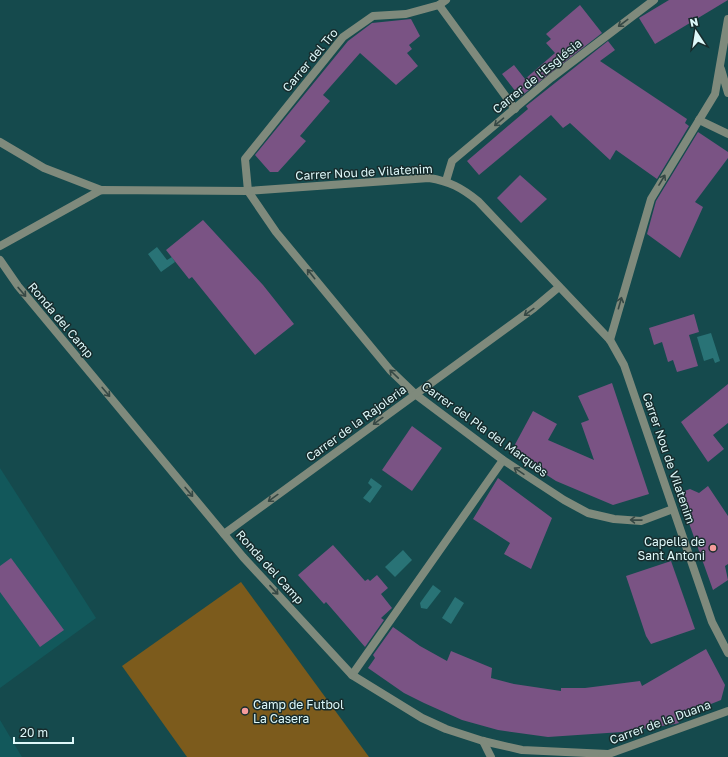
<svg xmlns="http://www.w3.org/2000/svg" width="728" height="757" font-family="'Golos Text',sans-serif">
<rect width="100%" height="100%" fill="#154a4d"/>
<g fill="#12585b">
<path d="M0,468l96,150 -96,70z"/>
<path d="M0,720l22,37h-22z"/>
</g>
<path fill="#7c5b1c" d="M241,582l128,175h-182l-65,-91z"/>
<g fill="#297376">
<path d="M157,247l10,13 5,-3 3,5 -14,10 -13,-18z"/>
<path d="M711,333l9,28 -5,2 -2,-5 -9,3 -7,-24z"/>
<path d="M371,478l11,8 -12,17 -7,-5 9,-11 -4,-4z"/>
<path d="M403,550l9,10 -17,17 -10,-10z"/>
<path d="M433,585l8,6 -14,18 -6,-1 -1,-5z"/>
<path d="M455,597l9,6 -13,21 -9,-6z"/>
</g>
<g fill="#7a5384">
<path d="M669,0h59l-73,44 -16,-26z"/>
<path d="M580,5l22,28 -82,64 -18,-23 12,-9 11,14 30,-26 -9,-10 5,-4 -5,-5z"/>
<path d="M411,19l9,17 -11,9 3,4 -5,4 11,13 -22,19 -36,-32 -37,42 7,6 -30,35 6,5 -28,31h-8l-15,-17 93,-114 24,-18z"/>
<path d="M608,41l7,9 -15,11 87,58 -2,4 4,3 -32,53 -41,-29 -6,10 -40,-37 -7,5 -12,-13 -72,60 -12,-14 61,-52 -2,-3z"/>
<path d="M698,132l30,20v6l-33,44 8,5 -23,51 -33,-24 9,-33z"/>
<path d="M520,175l27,24 -26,24 -24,-25z"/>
<path d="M203,220l60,65 31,39 -39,31 -63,-78 -3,2 -23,-29z"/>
<path d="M694,314l5,18 -10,3 9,31 -21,6 -4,-12 -5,2 -6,-20 -8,3 -5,-17z"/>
<path d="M612,383l37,111 -36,11 -57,-24 -31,-20 -13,-11 21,-39 24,13 -9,16 46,20 -13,-37 8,-3 -11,-24z"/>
<path d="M728,384v39l-15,12 11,14 -16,13 -27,-40z"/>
<path d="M412,426l30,22 -30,43 -30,-21z"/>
<path d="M498,478l54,40 -21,51 -27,-15 6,-11 -37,-24z"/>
<path d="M708,486l20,30v48l-3,2 3,14 -15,10 -33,-92 2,-6 8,-3 9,4z"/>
<path d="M333,545l32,36 3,-2 2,2 7,-6 11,13 -7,6 11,14 -11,10 3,2 -19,27 -39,-45 -2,2 -26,-29z"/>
<path d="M11,558l53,72 -24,17 -40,-55v-26z"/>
<path d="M671,561l24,68 -44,15 -5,-8 -20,-60z"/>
<path d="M393,627l27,19 27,15 4,-10 41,17 -1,10 23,6 47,7v-3h24l55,-7 2,5 64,-37 19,36 -4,15 -45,18 3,5 -4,1 -53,8 -74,5 -50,-7 -36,-10 -38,-17 -20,-10 -36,-25 7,-10 -2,-3z"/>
</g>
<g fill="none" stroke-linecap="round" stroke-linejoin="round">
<path stroke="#7f8a7c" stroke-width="8" d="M352,675l151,-215"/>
<g stroke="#7f8a7c" stroke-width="8">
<path d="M446,0l-7,5 -33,9 -33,2 -30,21 -98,122 3,32 28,41 114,138 25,24 88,66 61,40 24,13 26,6 27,2 32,-12"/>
<path d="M439,5l76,104"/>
<path d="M721,69l7,24"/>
<path d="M699,120l29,14"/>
<path d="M446,181l6,-20 99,-83 103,-78"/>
<path d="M0,246l101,-56 147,1 181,-13c20,3 33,10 49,23l132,139 14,25 88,257 16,31"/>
<path d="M0,260l18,26 225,271 109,118 70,43 24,11 37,12 39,9 86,4"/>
<path d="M610,340l41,-141 64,-105 13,-75"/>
<path d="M224,534l310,-226 25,-21"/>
<path d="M483,741l8,16"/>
<path d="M603,756l125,-45"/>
</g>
<path stroke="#7f8a7c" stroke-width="8" d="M0,142l44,26 57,22"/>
</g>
<defs><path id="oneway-shaft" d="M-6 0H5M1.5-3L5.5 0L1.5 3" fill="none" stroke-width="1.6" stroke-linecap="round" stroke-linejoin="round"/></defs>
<g stroke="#364845">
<use href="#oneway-shaft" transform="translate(623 23) rotate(143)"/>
<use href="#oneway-shaft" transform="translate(499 122) rotate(140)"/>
<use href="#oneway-shaft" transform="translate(662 180) rotate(-59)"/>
<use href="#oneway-shaft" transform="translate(311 274) rotate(-129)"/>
<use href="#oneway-shaft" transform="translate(22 292) rotate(50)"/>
<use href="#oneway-shaft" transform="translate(620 303) rotate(-74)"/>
<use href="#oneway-shaft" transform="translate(529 312) rotate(144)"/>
<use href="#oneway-shaft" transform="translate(394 374) rotate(-136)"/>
<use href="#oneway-shaft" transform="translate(106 392) rotate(50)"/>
<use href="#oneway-shaft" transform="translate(378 421) rotate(144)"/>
<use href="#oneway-shaft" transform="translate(519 471) rotate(-146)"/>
<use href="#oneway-shaft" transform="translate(189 492) rotate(50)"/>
<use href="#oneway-shaft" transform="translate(273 498) rotate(144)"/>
<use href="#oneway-shaft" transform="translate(636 520) rotate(-179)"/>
<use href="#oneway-shaft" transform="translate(274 590) rotate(47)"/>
</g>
<g fill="#f59b9b" stroke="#172c2d" stroke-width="1.5">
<circle cx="713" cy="548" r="4"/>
<circle cx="245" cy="711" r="4"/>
</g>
<g text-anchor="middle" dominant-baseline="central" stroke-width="3" stroke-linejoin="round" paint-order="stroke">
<g font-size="12" fill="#def8f9" stroke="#172c2d">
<text transform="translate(310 60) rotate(-50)">Carrer del Tro</text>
<text transform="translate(537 76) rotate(-39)">Carrer de l'Església</text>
<text transform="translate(364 172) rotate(-3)">Carrer Nou de Vilatenim</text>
<text transform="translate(61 320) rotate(50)">Ronda del Camp</text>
<text transform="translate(356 423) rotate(-36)">Carrer de la Rajoleria</text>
<text transform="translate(485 429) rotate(36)">Carrer del Pla del Marquès</text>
<text transform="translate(669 458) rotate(71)">Carrer Nou de Vilatenim</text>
<text transform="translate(270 567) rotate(48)">Ronda del Camp</text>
<text transform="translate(660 722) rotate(-20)">Carrer de la Duana</text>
</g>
<g font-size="12" fill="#def8f9" stroke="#172c2d" text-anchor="end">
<text x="705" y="541">Capella de<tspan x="705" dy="14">Sant Antoni</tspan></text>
<text x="253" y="704" text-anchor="start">Camp de Futbol<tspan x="253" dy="14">La Casera</tspan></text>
</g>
</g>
<g transform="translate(696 32) rotate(348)" stroke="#172c2d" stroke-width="3" paint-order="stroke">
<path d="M0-3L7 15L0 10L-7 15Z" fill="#def8f9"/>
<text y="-6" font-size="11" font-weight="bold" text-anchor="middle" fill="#def8f9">N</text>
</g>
<path d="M14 737v6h59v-6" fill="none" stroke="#def8f9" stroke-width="2"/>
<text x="20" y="737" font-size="12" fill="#def8f9" stroke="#172c2d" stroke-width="3" paint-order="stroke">20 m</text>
</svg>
